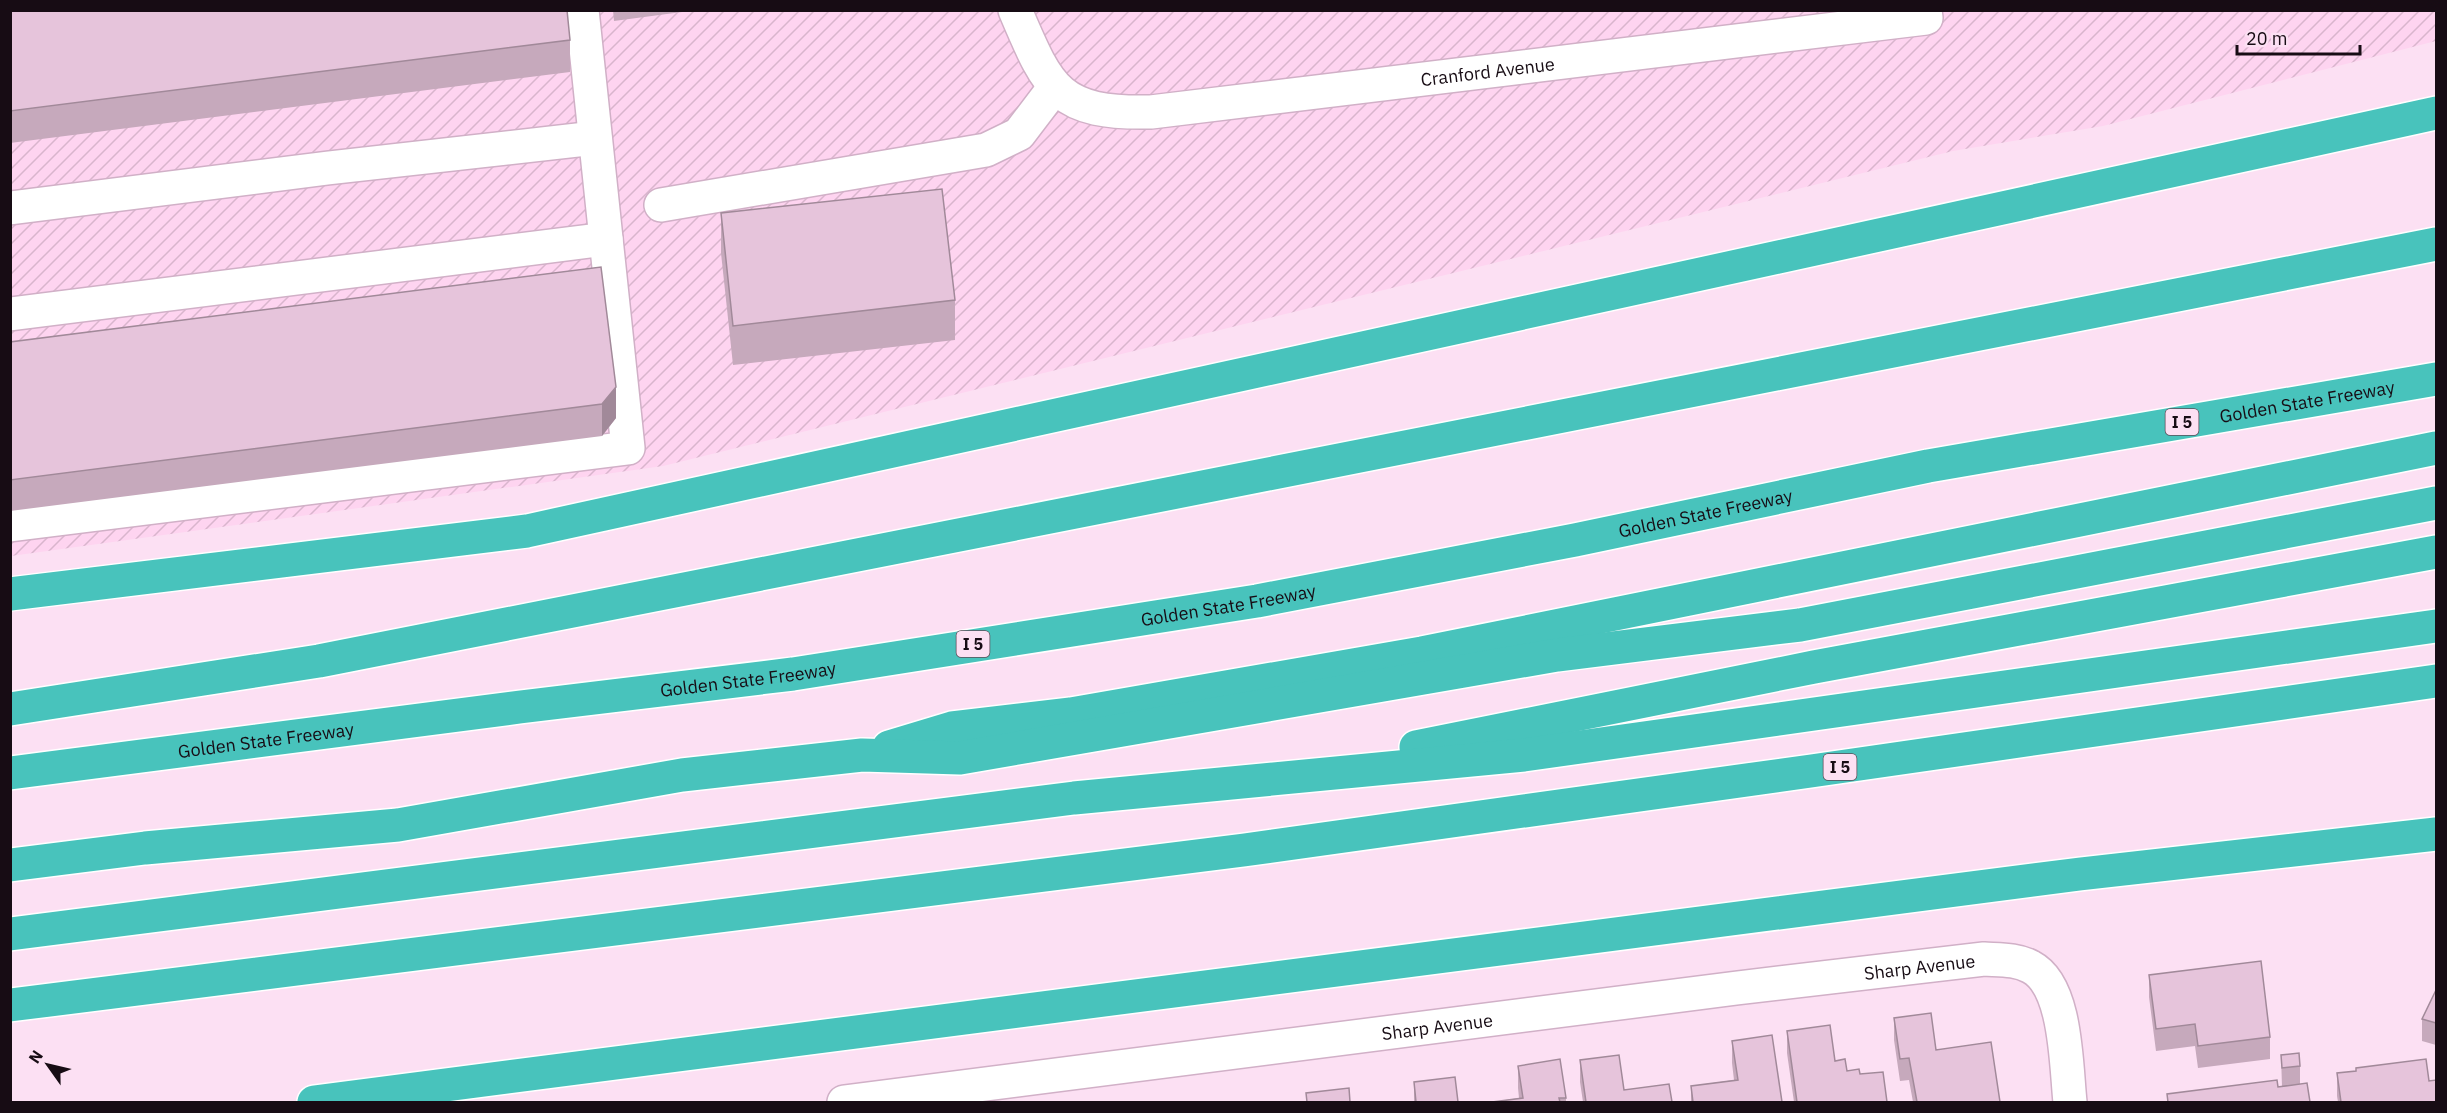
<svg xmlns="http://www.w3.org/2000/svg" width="2447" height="1113" font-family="'IBM Plex Sans',sans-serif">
<defs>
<pattern id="industrial-furrows" width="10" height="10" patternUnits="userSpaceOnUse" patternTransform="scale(1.5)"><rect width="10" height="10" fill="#fed4f0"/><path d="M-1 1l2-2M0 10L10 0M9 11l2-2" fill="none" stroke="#d9b5cd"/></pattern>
</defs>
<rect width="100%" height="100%" fill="#fce0f3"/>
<path fill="url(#industrial-furrows)" d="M2436,10v31l-333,85 -150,25 -1290,315 -652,90 -1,-545z"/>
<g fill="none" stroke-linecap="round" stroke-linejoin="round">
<g stroke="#d1b0c7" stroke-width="36">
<g id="minor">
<path id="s1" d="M1015,10c34,80 43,104 136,102l775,-94 -1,-8"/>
<path d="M661,205l325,-55 33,-16 35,-46"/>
<path d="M10,208l318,-40 267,-30"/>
<path d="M10,314l596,-75"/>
<path d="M10,525l618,-77 -46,-438"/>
<path id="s2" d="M844,1102l893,-114 247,-29c16,1 33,0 47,8 36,19 35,99 39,135"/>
</g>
</g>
<g stroke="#fff" stroke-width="36">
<g id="highway">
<path d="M10,594l517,-63 1909,-418"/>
<path d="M10,709l309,-48 2117,-417"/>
<path d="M889,747l63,-19 119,-14 351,-61 1014,-205"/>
<path d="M1416,747l398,-80 622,-115"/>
<path id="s3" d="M10,773l510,-66 273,-33 464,-73 318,-61 353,-74 508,-87"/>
<path d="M10,865l135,-17 253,-23 284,-50 180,-20 98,3 597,-103 243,-30 636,-122"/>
<path d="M10,934l1064,-136 450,-43 912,-129"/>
<path d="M10,1005l1234,-155 567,-79 625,-90"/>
<path d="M314,1102l1766,-228 356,-40"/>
</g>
</g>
<use href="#minor" stroke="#fff" stroke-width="33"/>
<use href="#highway" stroke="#48c3bc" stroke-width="33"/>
</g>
<g fill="#c6a9bc">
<path d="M10,10l560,30v32l-560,71z"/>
<path d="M613,10h84l-83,11z"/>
<path d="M721,213l234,87v40l-222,25 -12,-112z"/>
<path d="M601,267l15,151 -14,18 -592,75v-169z"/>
<path d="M2149,975l121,62v22l-72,9 -3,-22 -39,5 -7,-54z"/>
<path d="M2436,990v55l-14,-4v-22z"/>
<path d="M1894,1018l42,32 64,52h-87l-4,-22 -9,1 -6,-41z"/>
<path d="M1787,1031l48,30 12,10 13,3 27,28h-93l-7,-49z"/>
<path d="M1732,1041l50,61h-91v-16l43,-6 -2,-17z"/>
<path d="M2281,1055l19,11v18l10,18h-143v-8l115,-7z"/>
<path d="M1580,1060l44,30 48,12h-89l-3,-20z"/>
<path d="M1518,1066l48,32v4h-74l27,-4 -1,-10z"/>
<path d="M2337,1073l92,8 7,21h-98l-1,-6z"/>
<path d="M1414,1082l44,20h-44z"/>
</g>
<path fill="#a18999" d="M616,387v31l-14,18v-32z"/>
<g fill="#e6c4db" stroke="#a18999" stroke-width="1.5">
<path d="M10,10h557l3,30 -560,71z"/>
<path d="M942,189l13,111 -222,26 -12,-113z"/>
<path d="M601,267l15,120 -14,17 -592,76v-138z"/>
<path d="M2261,961l9,76 -72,9 -3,-22 -39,5 -7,-54z"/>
<path d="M2436,990v33l-14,-4z"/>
<path d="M1931,1013l5,37 55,-8 9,60h-83l-8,-44 -9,1 -6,-41z"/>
<path d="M1830,1025l5,36 10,-2 2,12 12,-2 1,5 23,-2 4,30h-90l-10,-71z"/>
<path d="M1772,1035l10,67h-89l-2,-16 47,-6 -6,-39z"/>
<path d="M2299,1053l1,13 -18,2 -1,-13z"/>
<path d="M1619,1055l5,35 45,-6 3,18h-86l-6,-42z"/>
<path d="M1560,1059l6,39h-7l1,4h-68l31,-4 -5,-32z"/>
<path d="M2426,1059l3,22 7,-1v22h-95l-4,-29 19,-2v-3z"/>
<path d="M1455,1077l3,25h-42l-2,-20z"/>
<path d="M2277,1080l1,7 29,-4 3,19h-142l-1,-8z"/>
<path d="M1349,1088l1,14h-43l-1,-9z"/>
</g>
<g text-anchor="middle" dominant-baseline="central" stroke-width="4.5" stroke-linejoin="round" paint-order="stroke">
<g fill="#fce0f3" stroke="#5c4c57" stroke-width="1.5">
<rect x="2165.5" y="409" width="33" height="26" rx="4.5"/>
<rect x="956.5" y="631" width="33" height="26" rx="4.5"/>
<rect x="1823.5" y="754" width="33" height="26" rx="4.5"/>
</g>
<g font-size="16" font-weight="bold" fill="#170c14">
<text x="2182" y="422">I 5</text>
<text x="973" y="644">I 5</text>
<text x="1840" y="767">I 5</text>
</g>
<g font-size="18" fill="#170c14" stroke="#fce0f3">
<text stroke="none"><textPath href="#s1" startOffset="528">Cranford Avenue</textPath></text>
<text stroke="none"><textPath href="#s3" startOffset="2328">Golden State Freeway</textPath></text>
<text stroke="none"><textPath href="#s3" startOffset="1716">Golden State Freeway</textPath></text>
<text stroke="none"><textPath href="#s3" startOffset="1230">Golden State Freeway</textPath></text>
<text stroke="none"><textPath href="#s3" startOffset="744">Golden State Freeway</textPath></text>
<text stroke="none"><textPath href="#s3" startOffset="258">Golden State Freeway</textPath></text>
<text stroke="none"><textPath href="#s2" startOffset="1084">Sharp Avenue</textPath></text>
<text stroke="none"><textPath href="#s2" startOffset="598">Sharp Avenue</textPath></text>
</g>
</g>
<rect width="2447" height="1113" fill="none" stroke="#170c14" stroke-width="24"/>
<g transform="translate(48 1065) rotate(304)" stroke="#fce0f3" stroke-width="4.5" paint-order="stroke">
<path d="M0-4.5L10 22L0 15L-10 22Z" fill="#170c14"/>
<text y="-9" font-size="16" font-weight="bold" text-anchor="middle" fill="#170c14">N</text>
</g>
<path d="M2237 45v9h123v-9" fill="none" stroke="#170c14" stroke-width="3"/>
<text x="2246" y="45" font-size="18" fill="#170c14" stroke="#fce0f3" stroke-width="4.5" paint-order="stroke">20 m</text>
</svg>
